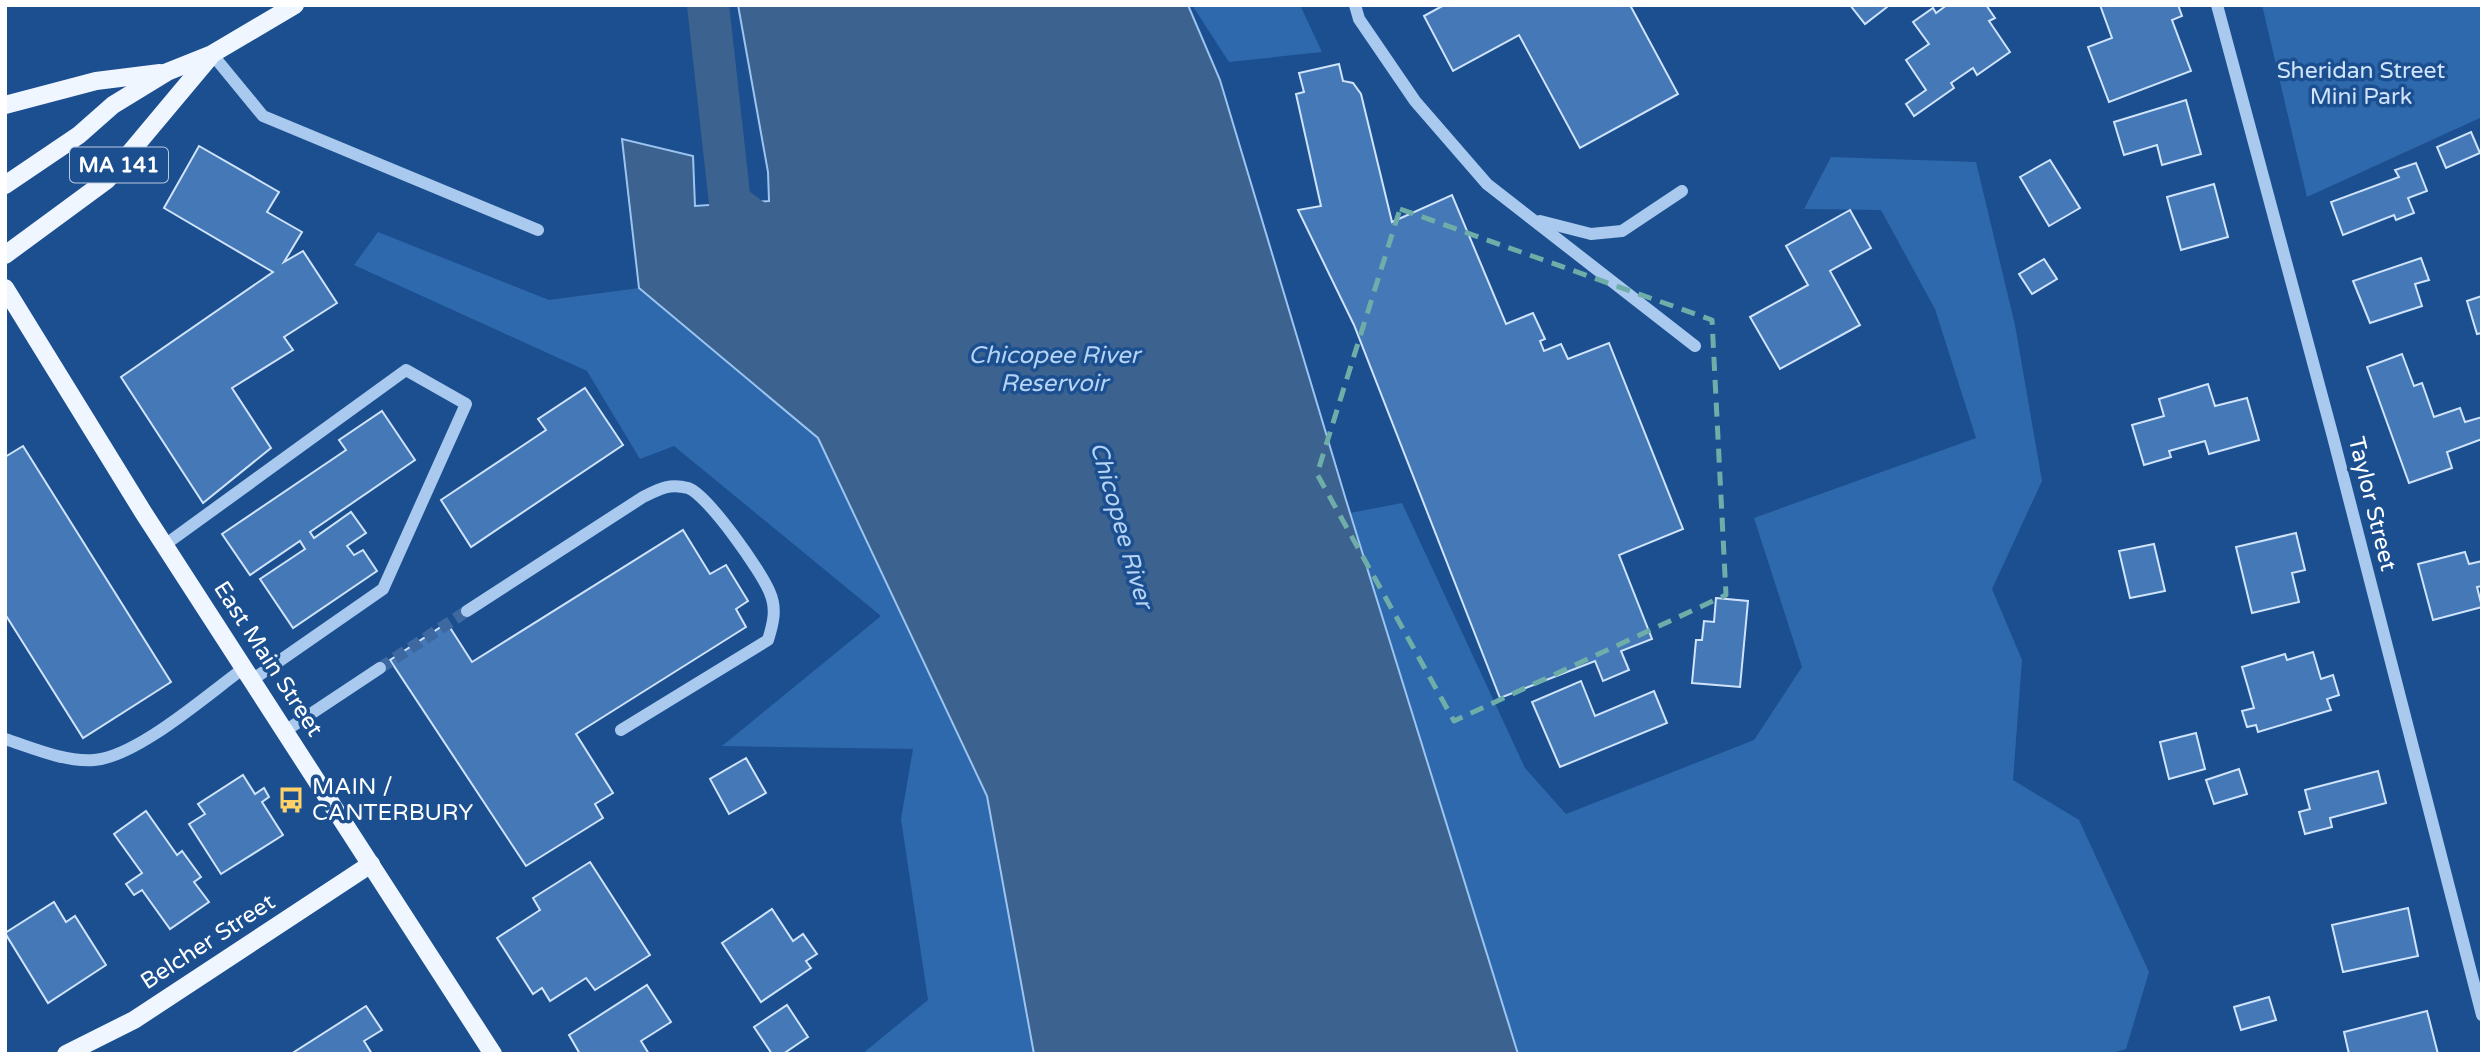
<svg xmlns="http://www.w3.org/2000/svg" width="2487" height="1059" font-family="'Varela Round',sans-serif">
<rect width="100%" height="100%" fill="#1b4f8f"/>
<g fill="#2e69ad">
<path d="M1192,5h108l22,47 -93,10z"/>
<path d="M2262,5h220v112l-175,80z"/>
<path d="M1831,157l145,5 39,163 27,156 -50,108 30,71 -9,120 66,40 70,152 -23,77 -16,5h-592l-168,-541 52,-10 123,265 41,46 188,-74 48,-73 -48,-149 222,-80 -41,-129 -54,-99 -77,-1z"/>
<path d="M378,232l171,68 90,-12 179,150 169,358 47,258h-172l66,-54 -27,-181 12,-70 -191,-3 159,-130 -207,-170 -34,13 -53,-88 -233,-106z"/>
</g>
<path fill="#3c6290" stroke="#9cc4f0" stroke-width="2" d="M738,5h450l32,75 126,420 172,554h-484l-47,-258 -169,-358 -179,-150 -17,-149 71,17 2,50 74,-5 -1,-29z"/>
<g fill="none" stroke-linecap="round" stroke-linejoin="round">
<path stroke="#3c6290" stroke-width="42" d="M708,5l22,198 45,34"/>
</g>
<g fill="#4478b7" stroke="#cfe3fa" stroke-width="2">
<path d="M1444,5h186l48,89 -98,54 -61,-113 -66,36 -29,-55z"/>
<path d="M1850,5h36l1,2 -22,17z"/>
<path d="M1947,5h39l9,13 -6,3 21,31 -33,23 -4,-7 -22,15 3,5 -40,28 -8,-12 20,-14 -20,-30 23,-16 -16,-22 20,-14 3,5z"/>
<path d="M2100,5h78l4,11 -10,4 19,51 -82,31 -21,-55 24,-9z"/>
<path d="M1339,64l4,17 10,2 8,11 31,128 60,-27 54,129 27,-11 12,26 -5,2 4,10 17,-7 7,15 41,-16 74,186 -64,26 33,84 -31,12 8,19 -26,11 -8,-20 -95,37 -146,-373 -56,-115 23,-4 -25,-112 8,-2 -5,-19z"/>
<path d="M2186,100l15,54 -39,11 -5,-20 -33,10 -10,-33z"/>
<path d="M2471,132l9,21 -34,15 -9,-21z"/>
<path d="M199,146l80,46 -12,20 35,20 -18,30 19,-11 34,52 -53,34 9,13 -61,38 39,60 -68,55 -82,-126 152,-105 -109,-64z"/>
<path d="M2050,160l30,48 -31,18 -29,-49z"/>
<path d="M2416,163l11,28 -19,7 6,15 -18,7 -2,-5 -51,20 -12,-33 68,-25 -4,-7z"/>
<path d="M2214,184l14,53 -47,13 -14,-53z"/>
<path d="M1850,210l21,38 -41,23 30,54 -80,44 -30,-52 58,-32 -22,-39z"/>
<path d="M2421,258l8,22 -14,4 7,22 -52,17 -17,-42z"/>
<path d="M2044,259l13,20 -25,15 -13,-20z"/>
<path d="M2482,296v37l-5,1 -10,-33z"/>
<path d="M2402,354l12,32 8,-3 12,34 26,-9 5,14 17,-5v22l-35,13 5,16 -43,15 -42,-116z"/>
<path d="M2208,384l7,22 32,-8 12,42 -50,14 -4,-13 -36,10 2,6 -27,8 -12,-40 32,-9 -5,-17z"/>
<path d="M585,388l38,57 -152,102 -30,-47 105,-70 -8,-11z"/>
<path d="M382,411l33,49 -105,72 4,6 37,-26 15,21 -19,13 7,9 9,-5 14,21 -84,57 -33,-49 45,-30 -5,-8 -50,34 -28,-41 124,-84 -7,-10z"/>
<path d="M23,446l148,236 -88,56 -78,-124v-157z"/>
<path d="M683,530l27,44 16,-9 22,36 -12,8 10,18 -170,107 37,59 -18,11 8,14 -77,48 -136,-206 57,-37 25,39z"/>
<path d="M2296,533l9,37 -13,3 7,29 -47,11 -16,-66z"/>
<path d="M2154,544l11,47 -35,7 -11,-47z"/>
<path d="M2465,552l4,12 13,-3v25l-5,1 5,20 -49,13 -15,-56z"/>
<path d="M1716,598l32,3 -8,86 -48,-4 4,-43h6l2,-19 10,1z"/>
<path d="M2313,652l8,27 12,-4 6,20 -12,4 4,11 -73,22 -2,-7 -9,2 -5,-16 12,-3 -12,-41 43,-13 2,6z"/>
<path d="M1581,681l14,35 59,-25 13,32 -107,44 -28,-65z"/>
<path d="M2196,733l9,36 -36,10 -9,-37z"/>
<path d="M746,758l20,35 -37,21 -19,-35z"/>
<path d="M2239,769l8,25 -33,10 -8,-24z"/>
<path d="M2378,771l8,32 -56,15 2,9 -27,7 -6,-22 11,-3 -5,-19z"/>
<path d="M243,775l12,19 9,-6 5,9 -7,5 21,33 -62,39 -32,-50 16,-10 -7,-10z"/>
<path d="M146,811l31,44 5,-4 19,26 -7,5 15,20 -39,27 -28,-39 -8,5 -8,-11 16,-11 -28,-39z"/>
<path d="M590,862l60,93 -55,35 -9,-12 -36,23 -8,-13 -9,6 -36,-56 43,-28 -7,-12z"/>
<path d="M54,902l12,20 9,-6 31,49 -58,38 -43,-70z"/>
<path d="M2408,908l10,48 -75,16 -11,-47z"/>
<path d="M772,909l21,32 10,-7 14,20 -11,7 5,7 -50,34 -39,-59z"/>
<path d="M647,985l24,37 -30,19 8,13h-69l-11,-19z"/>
<path d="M2269,997l7,23 -35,10 -7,-23z"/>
<path d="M787,1005l21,32 -25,17h-11l-18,-27z"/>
<path d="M366,1006l16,24 -18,11 8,13h-81z"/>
<path d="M2427,1011l11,43h-89l-5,-22z"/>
</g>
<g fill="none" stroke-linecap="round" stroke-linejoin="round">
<path stroke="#3d69a0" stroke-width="12" stroke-dasharray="12 6" stroke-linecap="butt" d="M380,668l87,-57"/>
<g stroke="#a9c9ee" stroke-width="12">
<path d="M1355,5l4,14 56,82 72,83 208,162"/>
<path d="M2217,5l116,432 149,578"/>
<path d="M212,54l51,62 275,114"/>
<path d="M1540,221l51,13 31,-3 60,-40"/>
<path d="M166,544l240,-174 60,34 -83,185 -131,91"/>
<path d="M467,611l176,-114c16,-8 26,-14 45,-9 19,6 74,84 82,105 7,16 3,31 -2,47l-147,90"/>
<path d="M285,731l95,-63"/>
<path d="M5,739c28,9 59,23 89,21 43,-3 114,-66 150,-92"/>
</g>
<g stroke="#f0f6ff" stroke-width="18">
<path d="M5,105l91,-24 64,-8"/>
<path d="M5,185l74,-50 34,-30 54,-33 45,-18 83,-49"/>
<path d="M5,255l102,-75 103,-123"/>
<path d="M5,288l138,224 350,542"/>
<path d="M66,1054l68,-34 237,-156"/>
</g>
</g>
<path fill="none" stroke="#6fada8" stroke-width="5" stroke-dasharray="14 9" stroke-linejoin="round" d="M1400,209l312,111 14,275 -272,126 -137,-247z"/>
<defs>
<g id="bus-bare" transform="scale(2.1)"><path d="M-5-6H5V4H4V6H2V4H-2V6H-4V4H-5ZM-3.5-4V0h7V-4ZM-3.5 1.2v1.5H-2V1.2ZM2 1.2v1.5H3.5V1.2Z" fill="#ffd166" stroke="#1b4f8f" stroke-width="2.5" paint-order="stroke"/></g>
</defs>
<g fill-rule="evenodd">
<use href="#bus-bare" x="291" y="800"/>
</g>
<g text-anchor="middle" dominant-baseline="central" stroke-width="7" stroke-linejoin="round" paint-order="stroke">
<rect fill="#1b4f8f" stroke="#bbcadd" stroke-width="2" x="70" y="147.5" width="98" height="35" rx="5"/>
<g font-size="21" font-weight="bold" fill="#fff">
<text x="119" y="165">MA 141</text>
</g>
<g font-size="23" fill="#cfe3fa" stroke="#1b4f8f">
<text x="2361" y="71">Sheridan Street<tspan x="2361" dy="26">Mini Park</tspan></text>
</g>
<g font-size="23" fill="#fff" stroke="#1b4f8f">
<text transform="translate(2372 504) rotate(76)">Taylor Street</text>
<text transform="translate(268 659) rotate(57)">East Main Street</text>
<text transform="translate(208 942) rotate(-33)">Belcher Street</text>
</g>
<g font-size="23" fill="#fff" stroke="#1b4f8f" text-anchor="start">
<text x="312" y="787">MAIN /<tspan x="312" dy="26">CANTERBURY</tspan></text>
</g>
<g font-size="24" font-style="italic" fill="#b5d3f5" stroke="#1b4f8f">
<text x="1054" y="355">Chicopee River<tspan x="1054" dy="28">Reservoir</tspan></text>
<text transform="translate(1121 525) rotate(74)">Chicopee River</text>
</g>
</g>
<rect width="2487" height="1059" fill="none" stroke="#ffffff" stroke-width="14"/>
</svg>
